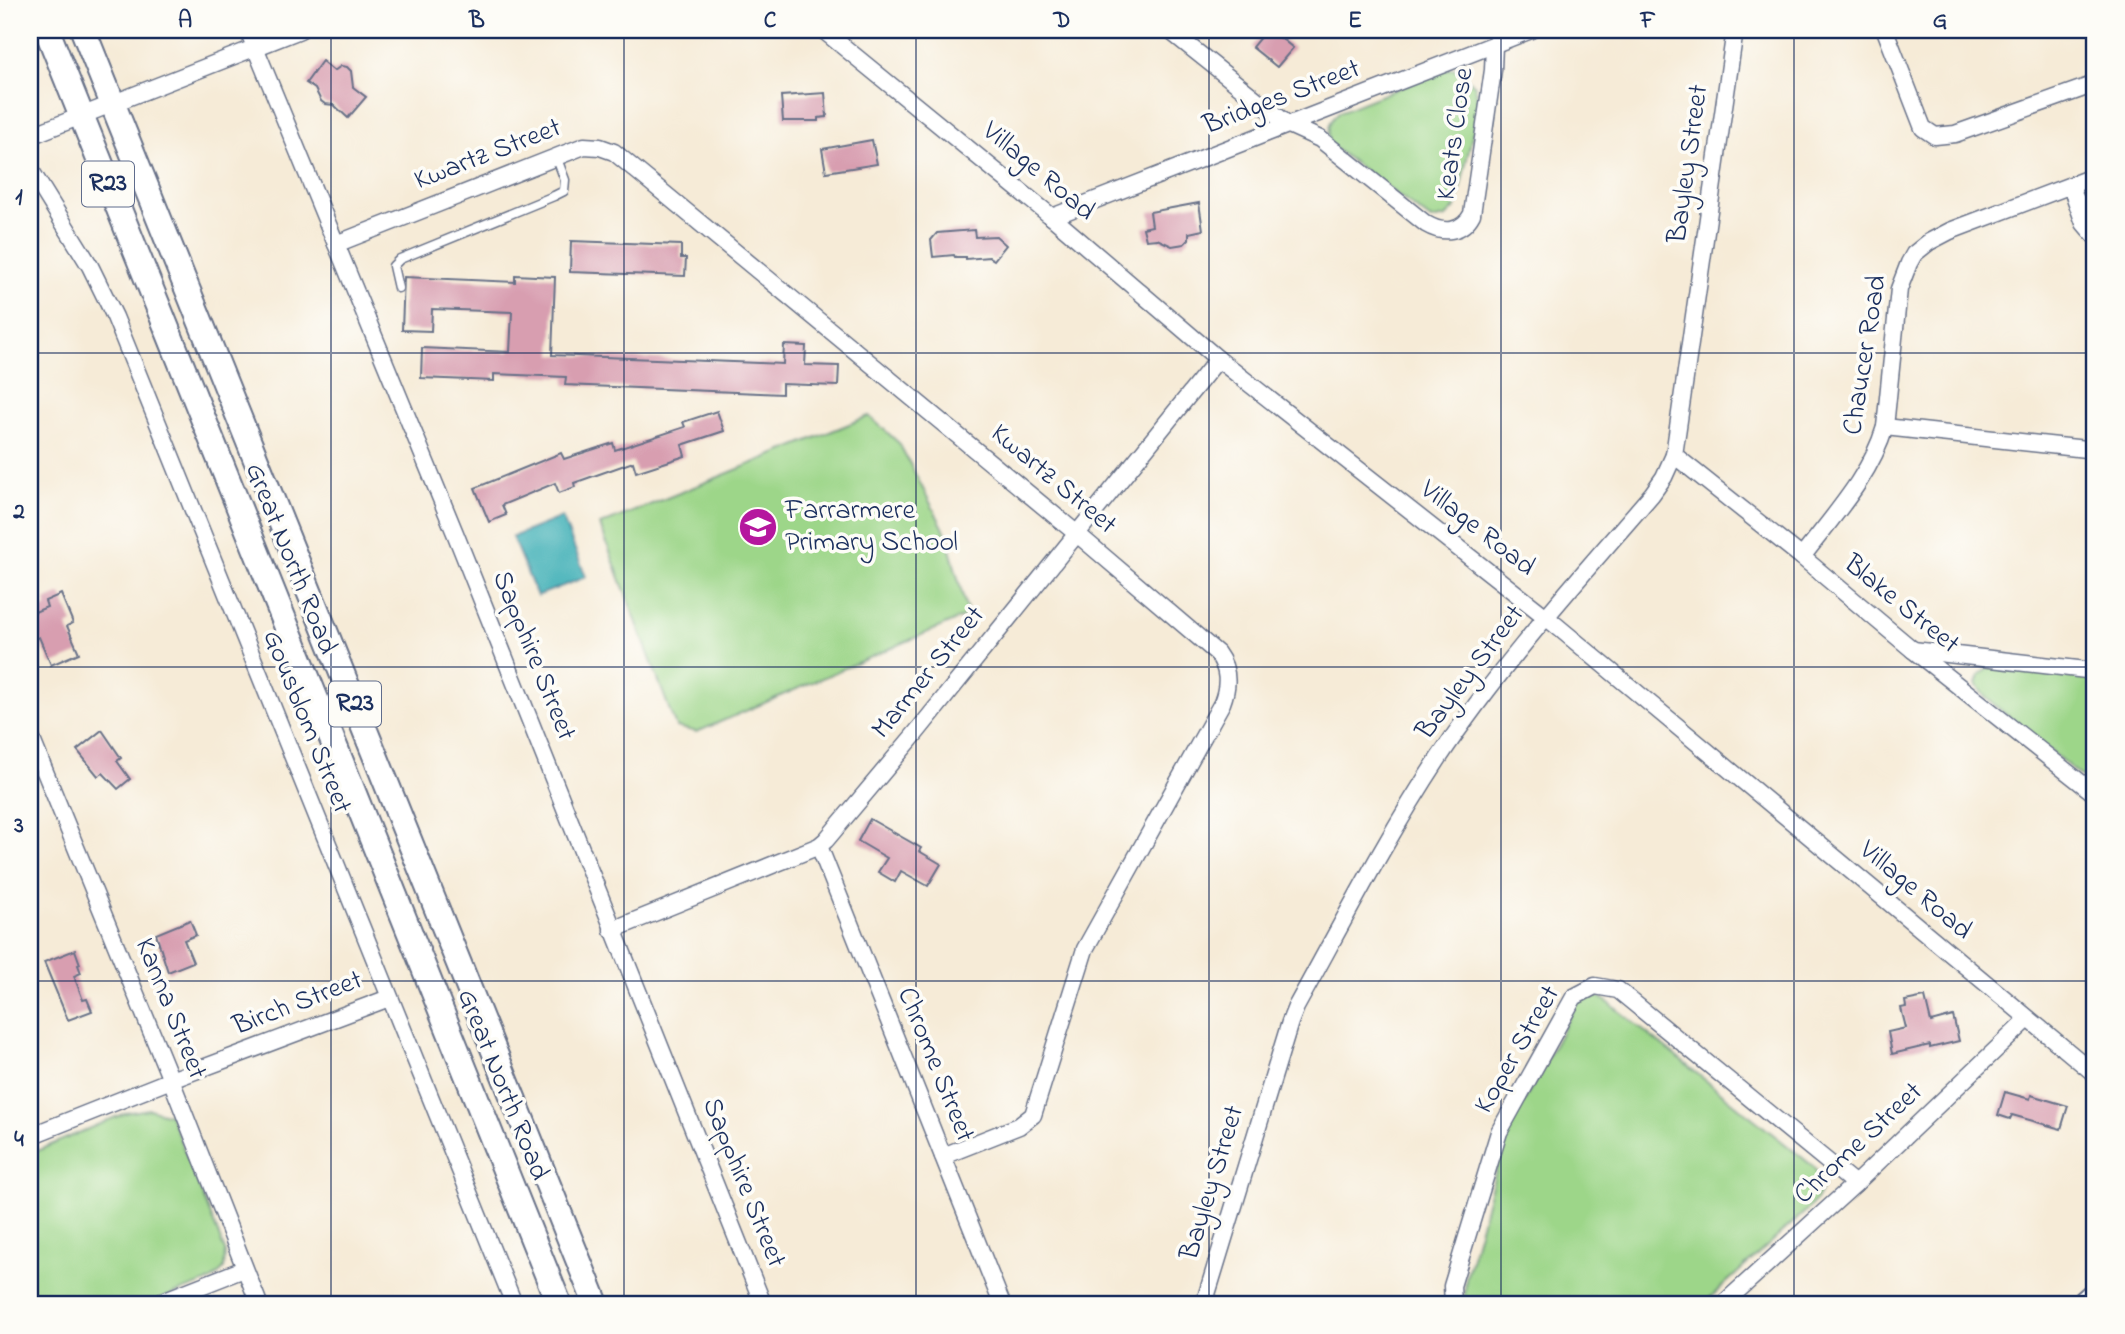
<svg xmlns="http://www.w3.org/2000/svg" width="2125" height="1334" font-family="'Indie Flower',sans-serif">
<rect width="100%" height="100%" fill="#fdfcf7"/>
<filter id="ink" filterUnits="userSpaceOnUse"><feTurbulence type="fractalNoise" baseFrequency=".0143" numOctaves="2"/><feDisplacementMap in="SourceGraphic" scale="14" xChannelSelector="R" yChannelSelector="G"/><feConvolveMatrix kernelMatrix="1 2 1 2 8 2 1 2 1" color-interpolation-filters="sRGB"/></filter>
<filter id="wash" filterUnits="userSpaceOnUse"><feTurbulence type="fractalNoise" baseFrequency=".00686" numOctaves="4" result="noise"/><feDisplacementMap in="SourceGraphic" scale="28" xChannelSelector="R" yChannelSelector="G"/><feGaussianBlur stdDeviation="1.57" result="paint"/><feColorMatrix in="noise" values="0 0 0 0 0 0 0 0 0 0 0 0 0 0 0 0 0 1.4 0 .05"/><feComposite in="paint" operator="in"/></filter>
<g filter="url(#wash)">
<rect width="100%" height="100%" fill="#f6ebd7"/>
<g fill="#9dd689" stroke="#5c8274" stroke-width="2">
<path d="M1454,68l21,18 4,19 -23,102 -10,10 -15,3 -101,-75c-3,-15 -2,-23 9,-33l105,-42z"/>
<path d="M869,416l30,27 46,88 23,84 -271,117 -21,-5 -76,-202z"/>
<path d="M1991,666l104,11v111l-110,-91 -9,-13 3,-8z"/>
<path d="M1596,995l13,8 205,164 10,18 -8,15 -9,10 -104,94h-239l2,-26 40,-143 73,-136z"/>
<path d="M149,1109l21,6 55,136 -1,18 -12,11 -66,24h-116v-150l95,-41z"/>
</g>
<path fill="#3eafb6" stroke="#2c6f8a" stroke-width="2" d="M562,517l24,60 -49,19 -25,-59z"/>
<g id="blocks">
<g fill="#d89eb0">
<path d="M1266,30h5l22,18 -16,19 -25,-20z"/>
<path d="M322,61l12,10 7,-5 6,1 4,4 2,16 13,10 -18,21 -14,-13 -9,-1 -4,-3 -6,-12 -9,-6z"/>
<path d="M825,93l2,24 -9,1v3h-35l-2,-25z"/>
<path d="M872,140l5,24 -51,8 -4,-23z"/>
<path d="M1199,203l4,27 -14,3v6l-5,5 -12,2 -15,-7 -11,1 -3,-12 9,-2 -2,-14z"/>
<path d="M974,230l1,7 21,-1 10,9 -12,15 -5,-3 -23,2v-2h-11l-1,-2 -21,2 -2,-17 6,-7z"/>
<path d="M571,241l110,4v13h5l-1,18 -115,-4z"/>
<path d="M515,275l40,2 -3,78 231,9 1,-19 22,1 -1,19 34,1 -1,20 -56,-2v10l-217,-9 1,-8 -72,-3v7l-73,-3 1,-30 88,4 2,-40 -80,-3 -1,22 -29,-1 2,-53 111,5z"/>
<path d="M717,411l7,20 -42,14 3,11 -49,16 -3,-10 -59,21 1,4 -16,6 -4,-10 -53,22 4,10 -17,7 -14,-34 86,-35 3,6 49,-16 2,7 70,-23 -2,-5z"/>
<path d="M61,594l12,29 -6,3 12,27 -28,12 -12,-28 -5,2 -4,-9v-16l17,-7 -2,-6z"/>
<path d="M102,730l19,28 -4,3 13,18 -12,10 -15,-16 -5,3 -21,-26z"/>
<path d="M870,819l51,29 -2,3 22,13 -13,22 -27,-15 -6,11 -17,-10 9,-14 -29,-17z"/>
<path d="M190,920l6,15 -12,5 9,22 -25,10 -12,-38z"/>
<path d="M75,950l5,14 -2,1 3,8 -7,3 9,24 4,-1 5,12 -24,9 -24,-58z"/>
<path d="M1925,997l6,25 22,-6 6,25 -29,7v-3l-38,9 -4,-22 18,-4 -5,-20 5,-1 -1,-6z"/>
<path d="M2005,1092l25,7 1,-4 37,11 -7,23 -49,-14 -2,4 -12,-4z"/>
</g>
</g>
</g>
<g filter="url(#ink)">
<use href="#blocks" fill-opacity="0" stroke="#687188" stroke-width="2"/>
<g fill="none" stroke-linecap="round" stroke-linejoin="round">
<g stroke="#687188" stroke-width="11">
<g id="service">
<path d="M2075,199l20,3"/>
<path d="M398,288l-5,-22 7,-7 154,-63 10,-5 1,-11 -9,-24"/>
</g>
</g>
<g stroke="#687188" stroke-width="19">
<g id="minor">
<path d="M248,30l207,503 308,771"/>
<path d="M823,30l229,187 166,142 328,258 549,457"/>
<path d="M1169,30l118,94 33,15 106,85c17,10 36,9 46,-10l21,-144 1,-25"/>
<path d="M1885,30l38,98 12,8 20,-2 140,-50"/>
<path d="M30,136l270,-106"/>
<path d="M30,169l60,97 25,51 399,987"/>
<path d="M2071,186l13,37 11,13"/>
<path d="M1052,217l479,-187"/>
<path d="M336,244l248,-98 16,1 14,5 462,381 141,120c12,16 12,32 5,50l-137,246 -52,166 -14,11 -76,30"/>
<path d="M1885,427l210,23"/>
<path d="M1674,455l128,102 111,93 182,144"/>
<path d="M1802,557c30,-40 68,-80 83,-130l14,-138 10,-26 5,-9 15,-12 21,-11 145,-55"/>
<path d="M1913,650l182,21"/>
<path d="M30,735l141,345 88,224"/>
<path d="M819,846l183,458"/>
<path d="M612,930l207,-84 7,-6 89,-106 303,-375"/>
<path d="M30,1136l141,-56 218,-82"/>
<path d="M155,1304l89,-35"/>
<path d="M1204,1304l86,-282 6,-15c46,-83 90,-169 142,-248 63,-95 140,-179 214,-265l12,-17 10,-22 61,-425"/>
<path d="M1453,1304l-1,-18 47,-154 75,-135 21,-11 23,4 237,194"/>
<path d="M1723,1304l132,-120 173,-165"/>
</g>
</g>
<g stroke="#687188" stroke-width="23">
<path id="tertiary" d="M2080,1304l15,-13"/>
</g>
<g stroke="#687188" stroke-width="28">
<g id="primary">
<path d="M47,30l512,1274"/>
<path d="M83,30l513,1274"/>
</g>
</g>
<use href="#service" stroke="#fff" stroke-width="8"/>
<use href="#minor" stroke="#fff" stroke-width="16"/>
<use href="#tertiary" stroke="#fff" stroke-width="19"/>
<use href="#primary" stroke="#fff" stroke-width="24"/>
</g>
</g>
<path fill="none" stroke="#1b2f5e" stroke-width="2" stroke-opacity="0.55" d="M331,30v1274M624,30v1274M916,30v1274M1209,30v1274M1501,30v1274M1794,30v1274M30,353h2065M30,667h2065M30,981h2065"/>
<defs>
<g id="school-disc" transform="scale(2.0125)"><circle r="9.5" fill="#b5179e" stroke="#fdfcf7"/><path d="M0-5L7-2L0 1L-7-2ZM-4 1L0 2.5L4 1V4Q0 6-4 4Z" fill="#fff"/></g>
</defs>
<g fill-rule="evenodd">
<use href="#school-disc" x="758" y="527"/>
</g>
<g text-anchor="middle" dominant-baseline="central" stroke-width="7" stroke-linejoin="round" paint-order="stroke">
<g fill="#fdfcf7" stroke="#5f6c8c" stroke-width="2">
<rect x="82" y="161.5" width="52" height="45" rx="5"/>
<rect x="329" y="681.5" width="52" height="45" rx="5"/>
</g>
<g font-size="26" font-weight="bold" fill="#1b2f5e">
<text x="108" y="184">R23</text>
<text x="355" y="704">R23</text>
</g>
<g font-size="28" fill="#1b2f5e" stroke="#fdfcf7">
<text transform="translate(1282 98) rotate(-21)">Bridges Street</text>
<text transform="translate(1456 134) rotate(-82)">Keats Close</text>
<text transform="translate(488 155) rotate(-21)">Kwartz Street</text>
<text transform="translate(1689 164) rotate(-82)">Bayley Street</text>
<text transform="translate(1038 172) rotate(40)">Village Road</text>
<text transform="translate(1866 355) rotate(-81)">Chaucer Road</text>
<text transform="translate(1053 480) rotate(40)">Kwartz Street</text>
<text transform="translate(1477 529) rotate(38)">Village Road</text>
<text transform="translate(290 559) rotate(68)">Great North Road</text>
<text transform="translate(1901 605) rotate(39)">Blake Street</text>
<text transform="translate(533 656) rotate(68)">Sapphire Street</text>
<text transform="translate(929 673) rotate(-51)">Marmer Street</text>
<text transform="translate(1471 673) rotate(-53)">Bayley Street</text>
<text transform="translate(306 722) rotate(68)">Gousblom Street</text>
<text transform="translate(1915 891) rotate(40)">Village Road</text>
<text transform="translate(298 1004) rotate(-21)">Birch Street</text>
<text transform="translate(170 1009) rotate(68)">Kanna Street</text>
<text transform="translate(1518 1050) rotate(-60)">Koper Street</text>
<text transform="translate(935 1065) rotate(68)">Chrome Street</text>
<text transform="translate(502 1085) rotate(68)">Great North Road</text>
<text transform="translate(1859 1144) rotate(-43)">Chrome Street</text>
<text transform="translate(743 1183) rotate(68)">Sapphire Street</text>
<text transform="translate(1213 1183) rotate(-73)">Bayley Street</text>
</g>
<g font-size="28" fill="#1b2f5e" stroke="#fdfcf7" text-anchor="start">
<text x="785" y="511">Farrarmere<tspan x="785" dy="32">Primary School</tspan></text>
</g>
</g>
<rect width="2125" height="1334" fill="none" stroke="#fdfcf7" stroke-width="77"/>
<rect x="38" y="38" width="2048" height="1258" fill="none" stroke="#1b2f5e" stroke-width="2.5"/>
<g font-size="23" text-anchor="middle" font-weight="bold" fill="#1b2f5e">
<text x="185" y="27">A</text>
<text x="477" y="27">B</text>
<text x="770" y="27">C</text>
<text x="1062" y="27">D</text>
<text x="1355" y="27">E</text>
<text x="1648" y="27">F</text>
<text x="1940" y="27">G</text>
<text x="19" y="204">1</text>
<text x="19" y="518">2</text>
<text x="19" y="832">3</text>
<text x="19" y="1146">4</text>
</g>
</svg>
